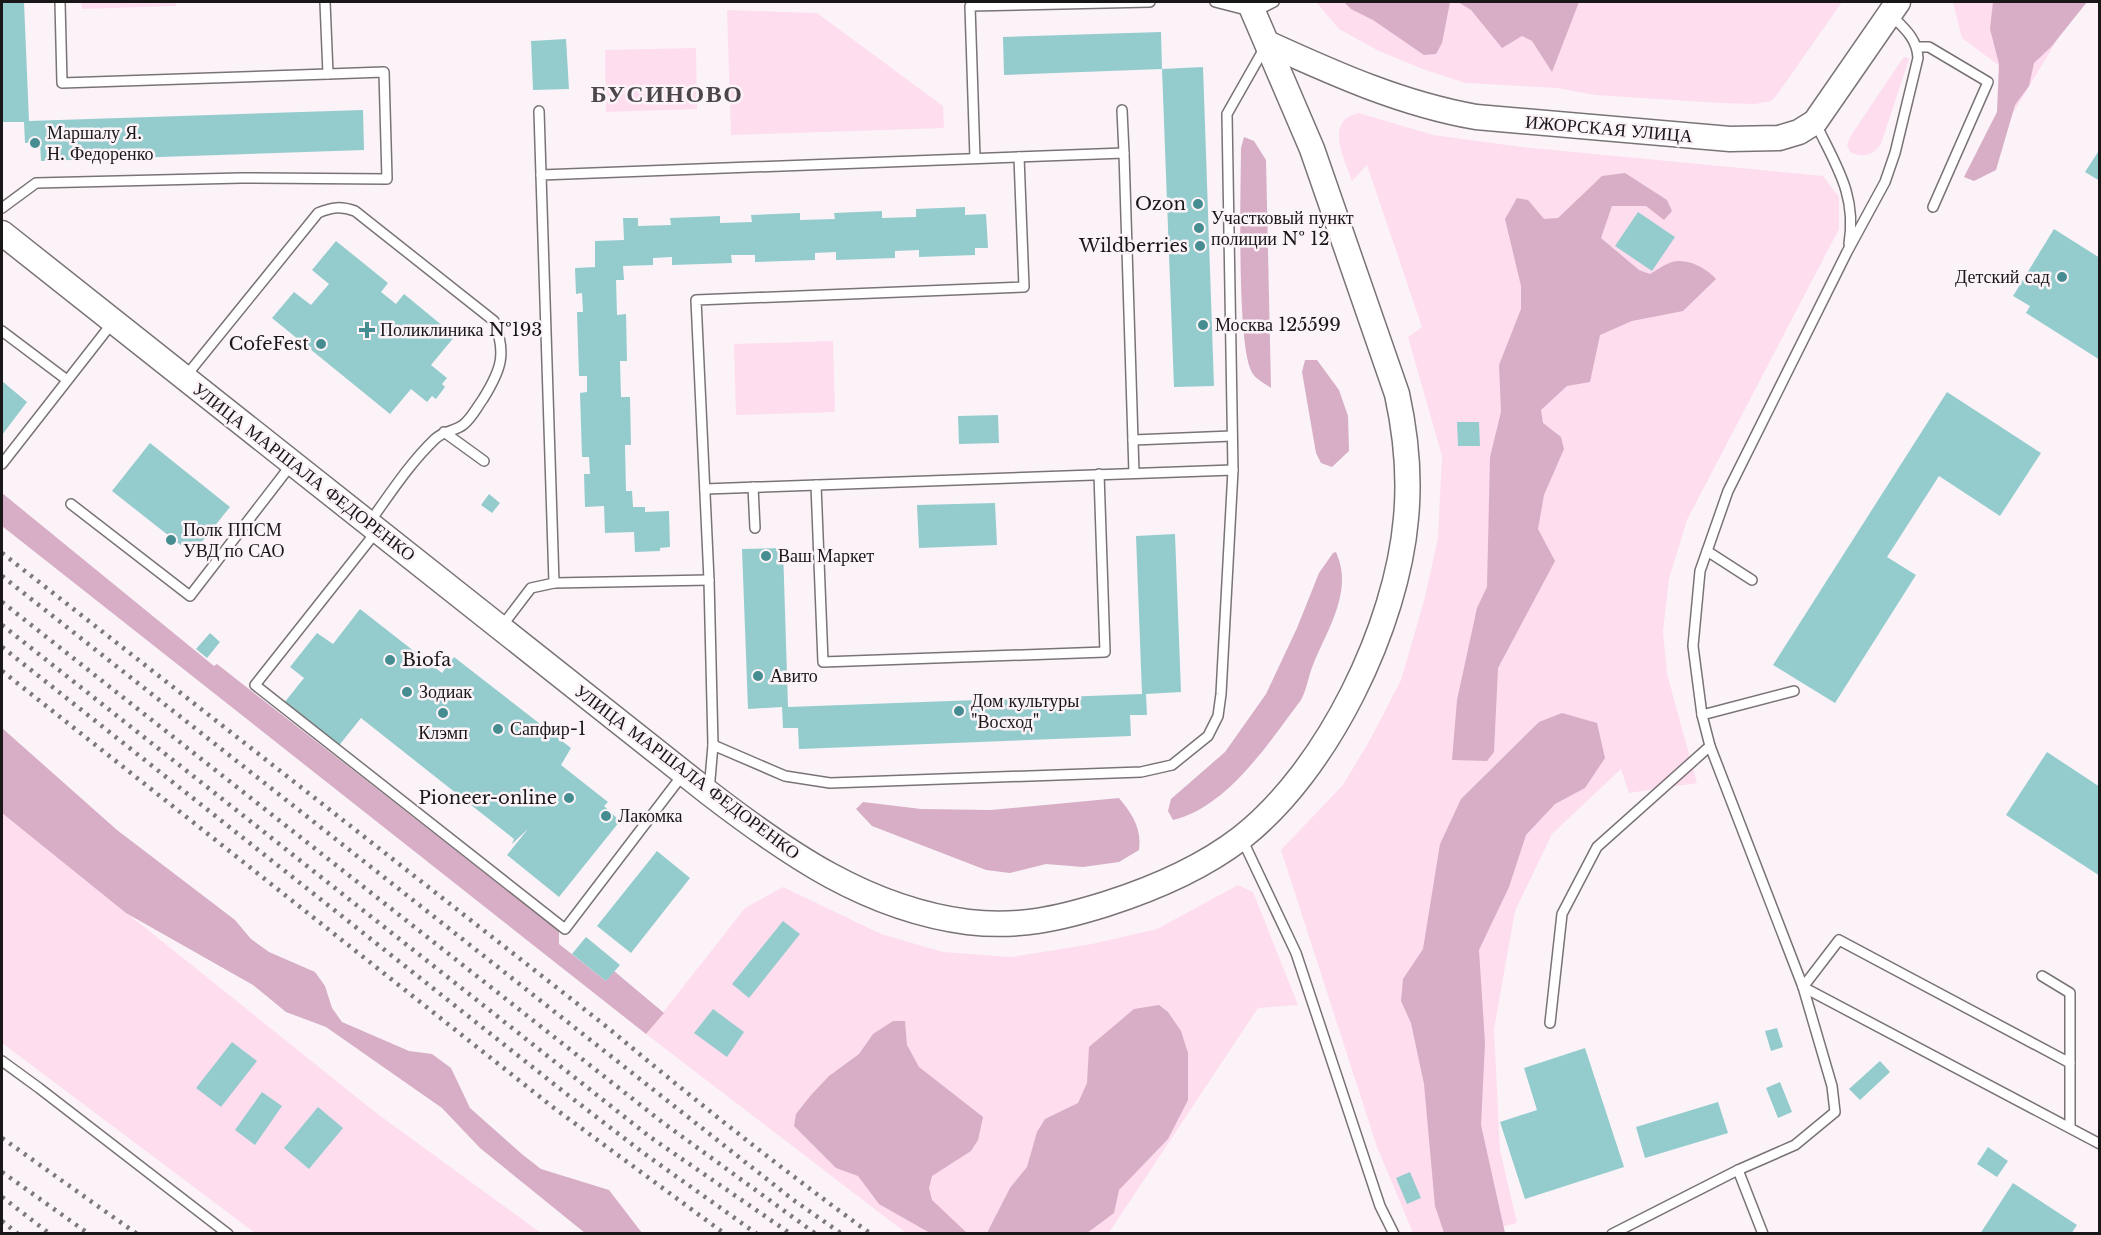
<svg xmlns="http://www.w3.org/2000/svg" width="2101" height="1235" font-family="'Libre Baskerville',serif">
<rect width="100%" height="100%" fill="#fbf3f8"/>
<g fill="#feddef">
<path d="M81,2h95v4l-94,3z"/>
<path d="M1316,2h526l-66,94 -5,5 -16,3 -35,-1 -125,-8 -38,-7 -91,-5 -41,-13 -48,-20 -38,-21z"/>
<path d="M1953,2h127l-82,136 15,-62 -51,-38z"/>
<path d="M727,10l90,3 126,93 1,22 -213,7z"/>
<path d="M696,48l1,61 -91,3 -1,-62z"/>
<path d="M1906,57l3,2 -28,85c-9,12 -17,14 -31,8l-3,-7 3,-8 53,-79z"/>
<path d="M1359,113l74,22 89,12 301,29 16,21v32l-152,291 -18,59 -6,52 4,43 30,109 -68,10 -8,-24 -69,65 -37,77 -21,118 6,121 17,73 -39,10h-65l-36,-86 -96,-297 62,-65 28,-47 30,-58 23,-79 14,-63 4,-82 -34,-119 14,-10 -55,-162 -15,16c-7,-21 -29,-61 7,-68z"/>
<path d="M833,341l2,71 -99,3 -2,-71z"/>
<path d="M2,813l373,299 166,121h-286l-253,-190z"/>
<path d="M1238,885l15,7 45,113 -40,3 -150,226 -202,-1 -260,-199 99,-126 38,-21 98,47 62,18 68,5 81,-13 65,-15z"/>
</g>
<g fill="#d7aec5">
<path d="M1344,2h106l-8,41 -6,11 -12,1 -51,-35 -22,-11z"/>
<path d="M1458,2h121l-27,70 -20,-31 -10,-5 -20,12 -31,-38z"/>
<path d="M1993,2h94l-36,45 -17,16 -5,23 -14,19 -19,65 -22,11 -10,-4 33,-65 2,-48 -9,-35z"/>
<path d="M1244,137l10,4 12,19 5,228c-5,-4 -14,-8 -18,-14 -17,-22 -12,-189 -12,-226z"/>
<path d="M1625,173l42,27 5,11 -8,9 -18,-14h-34l-11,32 38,32 11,4c7,-4 15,-10 22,-12 16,-4 34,6 44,17l-33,32 -51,10 -32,14 -10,47 -23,4 -26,24 2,13 18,14 3,12 -20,46 -6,34 17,32 -57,107 -4,84 -7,9 -35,-1 5,-60 20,-92 10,-21 3,-130 11,-45 -2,-47 22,-56v-23l-16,-67 12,-21 11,2 16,19 14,-1 44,-42z"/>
<path d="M1305,360h12l22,30 9,26 1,35 -17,16 -11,-4 -5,-10 -14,-81z"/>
<path d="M2,493l212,173 3,-2 342,267v13l47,37 8,-10 50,42 -18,21 -644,-508z"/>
<path d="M1336,552c18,39 -9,78 -23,113 -5,12 -6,24 -12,35 -32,42 -73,107 -128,120l-5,-9 3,-12 54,-47 41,-58 31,-66 22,-55 14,-20z"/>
<path d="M1562,713l35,10 8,35 -20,30 -30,16 -29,31 -17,52 -30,63 6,93 -4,82 24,108h-61l-9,-27 -11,-122 -13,-61 -10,-22 2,-22 20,-30 17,-105 21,-45 78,-77z"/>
<path d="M2,728l115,102 118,90 16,19 18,13 46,20 10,14 7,22 10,14 67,29 23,3 19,14 19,40 53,47 18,14 68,21 33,43h-57l-105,-85 -38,-40 -116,-81 -40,-15 -33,-27 -127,-72 -124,-100z"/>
<path d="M1119,798c13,16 23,30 20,52l-20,12 -36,5 -37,-3 -36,9 -24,-3 -114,-44 -16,-17 7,-7 58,7 70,1z"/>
<path d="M1159,1005l9,7 13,19 7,22v47l-20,39 -49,51 -5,23 -27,20h-100l23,-45 17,-21 10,-35 8,-13 33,-16 9,-20 2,-36 45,-38z"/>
<path d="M893,1021h12l2,24 12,22 64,50 -5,23 -7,11 -39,25 -3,12 3,12 35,33h-37l-51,-29 -21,-28 -22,-8 -42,-42 2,-12 15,-19 18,-19 30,-22 14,-20z"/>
</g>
<g fill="#94ccce">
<path d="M2,2h22l5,119 334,-11 1,40 -323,11 -1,-19 -15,1 -1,-21h-22z"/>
<path d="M1161,32l1,37 -158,6 -1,-38z"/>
<path d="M566,39l3,50 -36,1 -2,-49z"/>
<path d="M1203,67l11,319 -40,1 -12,-318z"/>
<path d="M2100,149v32l-15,-9z"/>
<path d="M965,207v8l21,-1 2,34h-13v7l-56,2v-7l-24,1v7l-59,2v-8l-21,1v7l-60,2v-7h-24l1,8 -60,2v-8l-19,1v7l-30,1 1,14h-8l1,35 9,-1 1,47h-7l1,36h9l1,48h-6l1,46h6l1,16h12v5l24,-1 1,36 -10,1v3l-25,1 -1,-20 -29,1 -1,-27 -19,1 -1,-33h6l-1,-17h-7l-2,-64 7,-1v-16h-8l-2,-64h6l-1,-19 -6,1 -1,-26 20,-1v-26l29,-1 -1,-22h15v8l33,-1 -1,-7 50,-2v7l32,-1 -1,-7 49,-2v7l35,-1 -1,-6 48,-2v7l34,-1v-8z"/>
<path d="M1638,212l37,25 -23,34 -37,-25z"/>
<path d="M2054,229l46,29v102l-74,-47 4,-7 -17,-10z"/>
<path d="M336,241l52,42 -7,9 15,12 8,-10 51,42 -24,29 16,13 -5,6 3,3 -9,12 -4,-3 -5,6 -16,-13 -21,25 -118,-96 22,-26 17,13 18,-21 -17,-14z"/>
<path d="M2,381l25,21 -25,33z"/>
<path d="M1947,392l94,61 -41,63 -61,-40 -52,81 29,18 -81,128 -62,-38z"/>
<path d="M998,415l1,28 -40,1 -1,-28z"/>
<path d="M1457,422h22l1,24h-22z"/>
<path d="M150,443l80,64 -38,47 -80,-63z"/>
<path d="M489,494l11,9 -8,10 -11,-8z"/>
<path d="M995,503l2,42 -78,3 -2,-43z"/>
<path d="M1175,534l6,158 -35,2 1,21h-17l1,21 -332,13 -1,-21h-15l-1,-21 -34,2 -6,-160 41,-1 5,159 354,-13 -6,-158z"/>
<path d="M360,609l82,64 12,-16 117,91 -10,17 47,37 -4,4 16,15 -61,76 -52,-42 21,-26 -16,15 2,-5 -153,-121 -24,30 -53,-45 20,-25 -14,-11 27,-34 16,11z"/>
<path d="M210,633l10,9 -13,16 -11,-9z"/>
<path d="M2047,752l53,35v89l-94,-61z"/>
<path d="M657,851l33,27 -59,75 -34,-27z"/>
<path d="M783,921l17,13 -51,64 -17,-14z"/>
<path d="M586,937l34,28 -14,16 -34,-27z"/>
<path d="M713,1009l31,23 -17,25 -33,-24z"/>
<path d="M1777,1028l6,19 -12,4 -6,-20z"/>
<path d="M232,1042l25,19 -36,46 -25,-19z"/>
<path d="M1585,1048l39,119 -99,32 -25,-77 37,-12 -13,-42z"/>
<path d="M1880,1061l10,11 -30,28 -11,-11z"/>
<path d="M1780,1082l12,30 -14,6 -12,-30z"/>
<path d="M262,1092l20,14 -27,39 -20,-15z"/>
<path d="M1718,1102l10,31 -83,25 -9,-31z"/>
<path d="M318,1107l25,21 -34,41 -25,-21z"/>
<path d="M1988,1147l20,14 -11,16 -20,-13z"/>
<path d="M1410,1172l11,26 -14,6 -11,-26z"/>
<path d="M2013,1183l64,42 -6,9h-91z"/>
</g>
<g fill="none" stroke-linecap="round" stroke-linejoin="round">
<g stroke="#7a7376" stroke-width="12">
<g id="service">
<path d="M60,2l2,81 266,-9 -3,-72"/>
<path d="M1215,2l39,10 20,-10"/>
<path d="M1918,47h11l59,35 -55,125"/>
<path d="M1122,110l2,43"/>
<path d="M539,111l2,64"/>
<path d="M1816,124c20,42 41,71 33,120"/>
<path d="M975,158l-5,-152 180,-4"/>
<path d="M2,208l34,-25 205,-5 146,1 -3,-107 -56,2"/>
<path d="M2,331l65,49"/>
<path d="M186,376l132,-163c14,-6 23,-7 37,-2l139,110c13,33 7,49 -11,78 -6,8 -11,19 -20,26 -8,6 -20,6 -28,14 -26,25 -45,55 -66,84"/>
<path d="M444,432l40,29"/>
<path d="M1133,440l99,-4"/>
<path d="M2,464l111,-142"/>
<path d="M816,485l7,177 282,-10 -6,-178"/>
<path d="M753,487l2,41"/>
<path d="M705,489l528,-19"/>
<path d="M71,504l119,92 101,-131"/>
<path d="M376,532l-121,153 310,244 119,-156"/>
<path d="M1707,551l45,29"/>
<path d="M554,583l155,-3"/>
<path d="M502,626l29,-38 23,-5 -13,-408 583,-22 10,320"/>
<path d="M1702,715l92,-24"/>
<path d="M713,745l72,31 45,7 311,-11 31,-7 36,-29 10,-20 3,-22 12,-224 -6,-356 38,-67"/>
<path d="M709,791l4,-46 -4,-165 -13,-280 328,-13 -5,-130"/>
<path d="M1242,839l54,114 84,253 14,28"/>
<path d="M1803,987l36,-47 231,123v-70l-28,-17"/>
<path d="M1803,987l297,157"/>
<path d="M1550,1023l12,-109 35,-67 113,-101"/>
<path d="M2,1061l37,27 189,146"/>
<path d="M2070,1063v64"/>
<path d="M1738,1170l25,64"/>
<path d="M1612,1234l126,-64 57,-25 40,-33 -3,-26 -29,-99 -93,-241 -8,-31 -9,-69 7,-75 28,-80 119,-239 38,-70 10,-29 23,-95c-1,-20 -14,-30 -28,-44"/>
</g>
</g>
<g stroke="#7a7376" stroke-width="27">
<g id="tertiary">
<path d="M1267,43c68,31 135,61 209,74l254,22 49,-1 20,-6 16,-10 83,-120"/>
<path d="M2,233l707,560c78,60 158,116 259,129 50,6 90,-3 138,-18 47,-15 96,-36 135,-66 87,-68 156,-212 165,-320 4,-42 0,-83 -9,-124l-85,-245 -63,-147"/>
</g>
</g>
<use href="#service" stroke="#fff" stroke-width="9"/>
<use href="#tertiary" stroke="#fff" stroke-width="24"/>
<g stroke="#7d787c" stroke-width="4.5" stroke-dasharray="3 6" stroke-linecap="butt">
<path d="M2,553l605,474c86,72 173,141 264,207"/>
<path d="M2,576l790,623 50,35"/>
<path d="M2,602l660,520 154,112"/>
<path d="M2,625l648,512 141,97"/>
<path d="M2,647l562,445 78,60 115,82"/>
<path d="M2,671l552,437 171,126"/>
<path d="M2,1138l135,96"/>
<path d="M2,1172l87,62"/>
<path d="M2,1197l48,37"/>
<path d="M2,1221l16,13"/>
</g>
</g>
<g fill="#458d90" stroke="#fbf3f8" stroke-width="2">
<circle cx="35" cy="143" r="6"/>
<circle cx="1198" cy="204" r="6"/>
<circle cx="1199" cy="228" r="6"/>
<circle cx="1200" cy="246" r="6"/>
<circle cx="2062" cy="277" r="6"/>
<circle cx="1203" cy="325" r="6"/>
<path d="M364 321h6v6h6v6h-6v6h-6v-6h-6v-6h6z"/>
<circle cx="321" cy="344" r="6"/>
<circle cx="171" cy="540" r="6"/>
<circle cx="766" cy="556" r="6"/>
<circle cx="390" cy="660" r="6"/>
<circle cx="758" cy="676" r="6"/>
<circle cx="407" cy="692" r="6"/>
<circle cx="959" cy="711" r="6"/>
<circle cx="443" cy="713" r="6"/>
<circle cx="498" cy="729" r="6"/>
<circle cx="569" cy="798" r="6"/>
<circle cx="606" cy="816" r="6"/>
</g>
<g text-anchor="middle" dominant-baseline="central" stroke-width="5" stroke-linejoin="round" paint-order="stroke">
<g font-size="18" fill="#1a1719" stroke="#fbf3f8">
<text transform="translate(1609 129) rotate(5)">ИЖОРСКАЯ УЛИЦА</text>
<text transform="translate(304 472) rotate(38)">УЛИЦА МАРШАЛА ФЕДОРЕНКО</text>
<text transform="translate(687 772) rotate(37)">УЛИЦА МАРШАЛА ФЕДОРЕНКО</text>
</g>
<g font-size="18" fill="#1a1719" stroke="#fbf3f8" text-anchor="start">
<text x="47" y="133">Маршалу Я.<tspan x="47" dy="21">Н. Федоренко</tspan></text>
<text x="1186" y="204" text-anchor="end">Ozon</text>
<text x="1211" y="218">Участковый пункт<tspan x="1211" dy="21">полиции № 12</tspan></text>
<text x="1188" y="246" text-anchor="end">Wildberries</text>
<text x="2050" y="277" text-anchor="end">Детский сад</text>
<text x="1215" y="325">Москва 125599</text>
<text x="380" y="330">Поликлиника №193</text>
<text x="309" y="344" text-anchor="end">CofeFest</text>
<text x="183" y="530">Полк ППСМ<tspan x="183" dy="21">УВД по САО</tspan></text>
<text x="778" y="556">Ваш Маркет</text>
<text x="402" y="660">Biofa</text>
<text x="770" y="676">Авито</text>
<text x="419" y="692">Зодиак</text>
<text x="971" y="701">Дом культуры<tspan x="971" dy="21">"Восход"</tspan></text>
<text x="510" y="729">Сапфир-1</text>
<text x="443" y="733" text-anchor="middle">Клэмп</text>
<text x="557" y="798" text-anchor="end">Pioneer-online</text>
<text x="618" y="816">Лакомка</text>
</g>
<g font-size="24" font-weight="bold" letter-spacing="1.5" fill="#4c464a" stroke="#fbf3f8">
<text x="667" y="93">БУСИНОВО</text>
</g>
</g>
<rect width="2101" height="1235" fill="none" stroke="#1a1719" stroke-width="6"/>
</svg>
